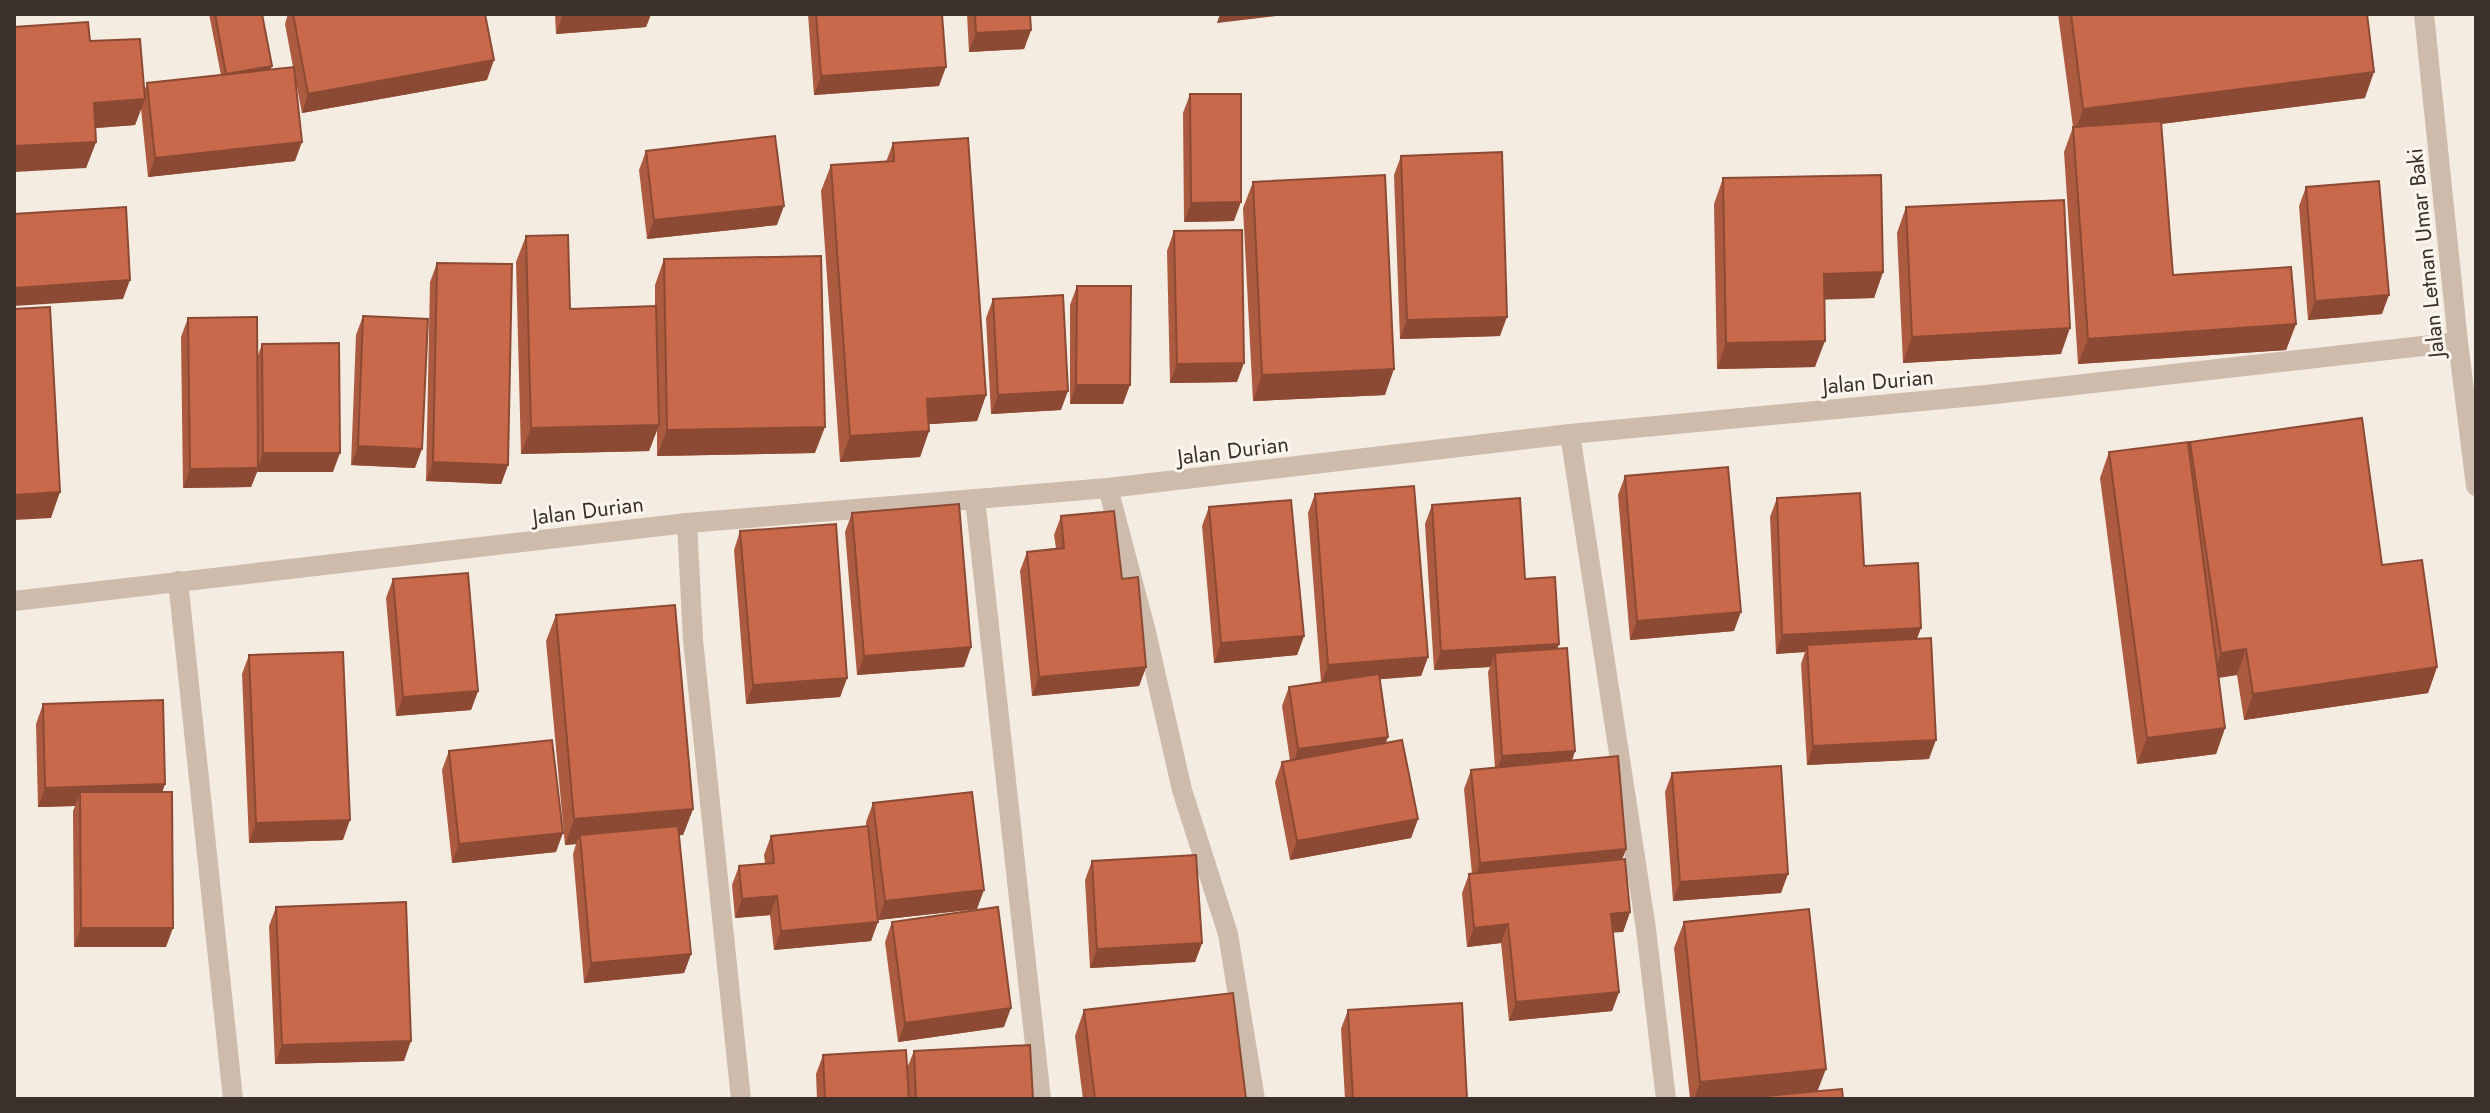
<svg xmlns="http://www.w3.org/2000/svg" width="2490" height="1113" font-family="Jost,sans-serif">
<rect width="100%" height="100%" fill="#f4ebe1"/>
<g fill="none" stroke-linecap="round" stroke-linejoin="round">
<g stroke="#cdbbac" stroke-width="20">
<path d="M2424,14l34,328 18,144"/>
<path d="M1570,434l76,495 20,170"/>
<path d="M1108,488l38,144 36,158 46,144 27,165"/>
<path d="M975,499l66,600"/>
<path d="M687,523l6,117 48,459"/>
<path d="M178,581l55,518"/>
<path d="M14,601l673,-78 421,-35 462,-54 416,-39 472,-53"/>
</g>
</g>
<g fill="#ac5a40">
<path d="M209,14h53l10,52 -2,4 23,-3 -8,-43 3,-10h197l2,66 -185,33 -7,-36v84l-147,16 -7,-68 -6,16 -40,3 1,14 -10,26 4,-127 54,51 3,-9 74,-8z"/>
<path d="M555,14h96l-5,13 -90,7z"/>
<path d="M808,14h134l-3,72 -125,9z"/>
<path d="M967,14h63l1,16 -7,19 -55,3z"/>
<path d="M2058,14h309l-2,84 -204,26 12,151 123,49 -10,26 -208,14 -14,-212 9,-25z"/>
<path d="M1190,94l44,127 -50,1 -1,-109z"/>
<path d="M893,143l93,252 -9,26 -48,3v7l-9,26 -80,5 -19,-271 10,-26 55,-3z"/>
<path d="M646,151l131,74 -130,14 -8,-69z"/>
<path d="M1401,156l99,180 -100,3 -6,-164z"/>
<path d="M1723,178l160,94 -9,26 -50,1 -9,68 -98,2 -3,-165z"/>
<path d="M1253,182l132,213 -132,6 -10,-193z"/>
<path d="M2306,187l76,127 -74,6 -9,-114z"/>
<path d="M1906,207l155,147 -158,9 -6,-130z"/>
<path d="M1174,231l63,151 -67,1 -3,-132z"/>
<path d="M526,236l44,73 85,-3v-21l9,-26 151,194 -158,3v-26l-8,21 -128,3 -5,-192z"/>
<path d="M437,263l71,202 -7,19 -75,-3 4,-199z"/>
<path d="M1077,286l46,118h-53v-99z"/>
<path d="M993,299l68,111 -70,4 -5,-96z"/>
<path d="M363,316l52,152 -64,-3 5,-130z"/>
<path d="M188,318l70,37 4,-11 71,128h-76l-6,15 -68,1 -2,-151z"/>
<path d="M2190,442l192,123 55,102 -9,26 -184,27 -7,-45 -18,3 6,50 -9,26 -79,10 -37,-286 9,-26 79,-6z"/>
<path d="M1625,476l109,155 -104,9 -12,-145z"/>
<path d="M1315,494l113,163 -7,19 -41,3 8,58 -3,6 33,76 -7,19 -121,22 -15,-78 7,-20 8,-1 -8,-55 7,-19 32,-5 -13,-169z"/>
<path d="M1777,498l87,68 53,73 12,120 -122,6 -6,-101 4,-12 -29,2 -6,-137z"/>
<path d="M1432,505l93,74 34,65 -2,5 18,102 -3,10 54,88 -4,10 8,53 -7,20h-10l6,60 -7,19 -103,10 -8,-78 -34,4 -5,-54 7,-19h3l-8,-85 7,-19 24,-2 -7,-96 2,-5 -56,3 -9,-146z"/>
<path d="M1209,507l95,129 -7,19 -83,8 -12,-137z"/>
<path d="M852,513l119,134 -7,20 -107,8 -12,-143z"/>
<path d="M1061,516l61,63 24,88 -7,19 -107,10 -12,-125 7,-19 29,-4 -2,-13z"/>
<path d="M740,531l107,147 -7,19 -94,7 -12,-154z"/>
<path d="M393,579l85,112 -7,19 -75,6 -10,-118z"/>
<path d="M556,615l137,194 -10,26h-4l12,119 -7,19 -100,10 -11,-129 3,-10 -11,1 -19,-204z"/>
<path d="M249,655l94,185 -94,3 -7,-169z"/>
<path d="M43,704l122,80 -3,8 4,155h-92l-1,-136 2,-5 -37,1 -2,-83z"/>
<path d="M449,751l107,101 -104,11 -10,-93z"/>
<path d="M1672,773l109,120 -108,8 -8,-109z"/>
<path d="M873,803l104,106 -99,11 -7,21 -97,9 -4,-35 -35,3 -3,-33 7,-19 26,-3 -1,-8 7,-19 95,-10v-4z"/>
<path d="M1092,861l110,82 -7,19 -105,6 -5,-88z"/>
<path d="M276,907l128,154 -129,3 -6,-138z"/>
<path d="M892,922l112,105 -106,15 -13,-100z"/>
<path d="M1684,922l133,169 26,8h-153l-16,-151z"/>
<path d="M1084,1010l162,89h-163l-8,-63z"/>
<path d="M1348,1010l119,89h-122l-4,-70z"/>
<path d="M914,1051l119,48h-216l-1,-25 7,-19 84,13z"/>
</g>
<g fill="#8c4a34">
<path d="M563,14h88l-5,13 -90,7z"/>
<path d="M1220,14h72l-75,9z"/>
<path d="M1031,30l-7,19 -55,3 7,-19z"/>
<path d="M494,60l-7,20 -185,33 6,-19z"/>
<path d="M272,66l-4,10 -42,-2z"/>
<path d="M946,67l-7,19 -125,9 7,-19z"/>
<path d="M2374,72l-9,26 -291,37 9,-26z"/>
<path d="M145,99l-10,26 -51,4 10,-26z"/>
<path d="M96,142l-10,26 -72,4v-26z"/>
<path d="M302,142l-7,19 -147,16 7,-19z"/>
<path d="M1241,202l-7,19 -50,1 7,-19z"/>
<path d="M784,206l-7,19 -130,14 7,-19z"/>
<path d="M1883,272l-9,26 -60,2 10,-26z"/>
<path d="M130,280l-7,19 -109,7v-18z"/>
<path d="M2389,295l-7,19 -74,6 7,-19z"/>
<path d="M1507,317l-7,19 -100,3 7,-19z"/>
<path d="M2296,324l-10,26 -208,14 10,-25z"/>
<path d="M2070,328l-9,26 -158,9 9,-26z"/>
<path d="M1825,341l-10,26 -98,2 9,-26z"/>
<path d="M1244,363l-7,19 -67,1 7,-19z"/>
<path d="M1394,369l-9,26 -132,6 9,-26z"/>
<path d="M1076,385h54l-7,19h-53z"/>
<path d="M1068,391l-7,19 -70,4 7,-19z"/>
<path d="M986,395l-9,26 -59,4 9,-26z"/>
<path d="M659,425l-10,26 -128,3 10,-26z"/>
<path d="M825,427l-10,26 -158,3 10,-26z"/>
<path d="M929,431l-9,26 -80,5 10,-26z"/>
<path d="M358,446l64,3 -7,19 -64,-3z"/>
<path d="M263,453h77l-7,19h-76l-6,15 -68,1 7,-19 68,-1z"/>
<path d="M433,462l75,3 -7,19 -75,-3z"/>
<path d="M60,492l-9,26 -37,2v-25z"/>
<path d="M1741,612l-7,19 -104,9 7,-19z"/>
<path d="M1921,628l-7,19 -107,-2 -2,7 -29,2 6,-19z"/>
<path d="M1304,636l-7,19 -83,8 7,-20z"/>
<path d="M1559,644l-7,19 -57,-10 -5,14 -56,3 7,-19z"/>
<path d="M971,647l-7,20 -107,8 7,-19z"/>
<path d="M2246,649l-9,26 -26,3 10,-25z"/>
<path d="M1428,657l-7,19 -100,8 7,-19z"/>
<path d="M1146,667l-7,19 -107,10 7,-19z"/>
<path d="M2437,667l-9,26 -184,27 9,-26z"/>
<path d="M847,678l-7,19 -94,7 7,-19z"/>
<path d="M478,691l-7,19 -75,6 7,-19z"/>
<path d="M2225,728l-9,26 -79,10 10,-26z"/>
<path d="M1388,737l-7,19 -89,12 6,-19z"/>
<path d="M1936,740l-7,19 -122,6 6,-19z"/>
<path d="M1575,751l-7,19 -73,6 7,-20z"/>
<path d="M165,784l-7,20 -78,-12 -5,14 -37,1 7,-19z"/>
<path d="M693,809l-10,26 -102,9 -1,-9 -4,9 -11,1 9,-26z"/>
<path d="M1418,819l-7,19 -121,22 7,-19z"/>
<path d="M350,820l-7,20 -94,3 7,-20z"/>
<path d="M563,833l-7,19 -104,11 7,-19z"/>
<path d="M1626,849l-7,19 -146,14 7,-19z"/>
<path d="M1788,874l-7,19 -108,8 7,-19z"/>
<path d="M984,890l-7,19 -99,11 7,-19z"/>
<path d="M777,896l-7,19 -35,3 7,-19z"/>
<path d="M1630,912l-7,20 -19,1 7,-19z"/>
<path d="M878,922l-7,19 -97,9 7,-19z"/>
<path d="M1508,924l-7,19 -34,4 7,-19z"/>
<path d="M81,928h92l-7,19h-92z"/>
<path d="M1202,943l-7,19 -105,6 7,-19z"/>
<path d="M691,954l-7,19 -100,10 7,-20z"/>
<path d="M1619,992l-7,19 -103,10 7,-19z"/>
<path d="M1011,1008l-7,19 -106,15 7,-19z"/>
<path d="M411,1041l-7,20 -129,3 7,-19z"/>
<path d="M1826,1069l-10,26 -39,4h-83l6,-17z"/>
</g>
<g fill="#c8694b" stroke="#8c4a34" stroke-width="2">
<path d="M215,14h47l10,52 -46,8z"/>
<path d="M293,14h192l9,46 -186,34z"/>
<path d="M816,14h126l4,53 -125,9z"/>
<path d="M975,14h55l1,16 -55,3z"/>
<path d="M2071,14h296l7,58 -291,37z"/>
<path d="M88,22l2,19 50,-2 5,60 -51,4 2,39 -82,4v-119z"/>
<path d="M294,67l8,75 -147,16 -8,-75z"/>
<path d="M1190,94h51v108l-50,1z"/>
<path d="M2161,121l12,154 118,-8 5,57 -208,15 -15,-212z"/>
<path d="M775,136l9,70 -130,14 -8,-69z"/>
<path d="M968,138l18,257 -59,4 2,32 -79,5 -19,-271 63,-4 -1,-18z"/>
<path d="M1502,152l5,165 -100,3 -6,-164z"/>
<path d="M1385,175l9,194 -132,6 -9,-193z"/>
<path d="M1881,175l2,97 -59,2 1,67 -99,2 -3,-165z"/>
<path d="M2379,181l10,114 -74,6 -9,-114z"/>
<path d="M2064,200l6,128 -158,9 -6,-130z"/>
<path d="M126,207l4,73 -116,8v-74z"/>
<path d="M1242,230l2,133 -67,1 -3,-133z"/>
<path d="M568,235l2,74 86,-3 3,119 -128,3 -5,-192z"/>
<path d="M821,256l4,171 -158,3 -3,-171z"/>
<path d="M437,263l75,1 -4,201 -75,-3z"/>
<path d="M1077,286h54l-1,99h-54z"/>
<path d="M1063,295l5,96 -70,4 -5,-96z"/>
<path d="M50,307l10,185 -46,3v-186z"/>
<path d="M363,316l65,3 -6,130 -64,-3z"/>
<path d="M257,317l1,151 -68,1 -2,-151z"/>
<path d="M339,343l1,110h-77l-1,-109z"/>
<path d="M2362,418l20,147 40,-5 15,107 -184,27 -7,-45 -25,4 -31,-211z"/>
<path d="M2188,442l37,286 -78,10 -38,-286z"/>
<path d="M1728,467l13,145 -104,9 -12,-145z"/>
<path d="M1414,486l14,171 -100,8 -13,-171z"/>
<path d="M1860,493l4,73 54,-3 3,65 -139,7 -5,-137z"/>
<path d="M1520,498l5,81 30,-2 4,67 -118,7 -9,-146z"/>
<path d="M1291,500l13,136 -83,7 -12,-136z"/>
<path d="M959,504l12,143 -107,9 -12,-143z"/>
<path d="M1114,511l8,68 16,-2 8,90 -107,10 -12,-125 37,-4 -3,-32z"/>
<path d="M836,524l11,154 -94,7 -13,-154z"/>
<path d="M468,573l10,118 -75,6 -10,-118z"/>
<path d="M675,605l18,204 -119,10 -18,-204z"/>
<path d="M1931,638l5,102 -123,6 -6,-101z"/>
<path d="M1567,648l8,103 -73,5 -7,-103z"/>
<path d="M343,652l7,168 -94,3 -7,-168z"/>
<path d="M1379,674l9,63 -90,12 -9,-62z"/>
<path d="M163,700l2,84 -120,4 -2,-84z"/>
<path d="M552,740l11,93 -104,11 -10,-93z"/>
<path d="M1402,740l16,79 -121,22 -15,-79z"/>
<path d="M1618,756l8,93 -146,14 -9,-93z"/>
<path d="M1781,766l7,108 -108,8 -8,-109z"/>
<path d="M80,792h92l1,136h-92z"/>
<path d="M972,792l12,98 -99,11 -12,-98z"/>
<path d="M678,826l13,128 -100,9 -11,-128z"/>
<path d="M868,826l10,96 -97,9 -4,-35 -35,3 -3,-33 35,-3 -3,-27z"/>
<path d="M1196,855l6,88 -105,6 -5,-88z"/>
<path d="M1625,859l5,53 -19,2 8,78 -103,10 -8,-78 -34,4 -5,-54z"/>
<path d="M406,902l5,139 -129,4 -6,-138z"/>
<path d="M998,907l13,101 -106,15 -13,-101z"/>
<path d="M1809,909l17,160 -126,13 -16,-160z"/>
<path d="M1233,993l13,106h-151l-11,-89z"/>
<path d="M1462,1003l5,96h-114l-5,-89z"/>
<path d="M1030,1045l3,54h-117l-2,-48z"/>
<path d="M906,1050l3,49h-84l-2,-44z"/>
<path d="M1842,1089l1,10h-111z"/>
</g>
<g text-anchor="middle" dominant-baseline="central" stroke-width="6" stroke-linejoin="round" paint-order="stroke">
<g font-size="22" fill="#3b302b" stroke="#fbf5ee">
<text transform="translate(2425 253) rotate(-96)">Jalan Letnan Umar Baki</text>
<text transform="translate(1878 381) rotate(-5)">Jalan Durian</text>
<text transform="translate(1233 450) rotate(-7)">Jalan Durian</text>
<text transform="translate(588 510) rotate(-7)">Jalan Durian</text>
</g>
</g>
<rect width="2490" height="1113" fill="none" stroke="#3b302b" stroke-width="32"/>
</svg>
